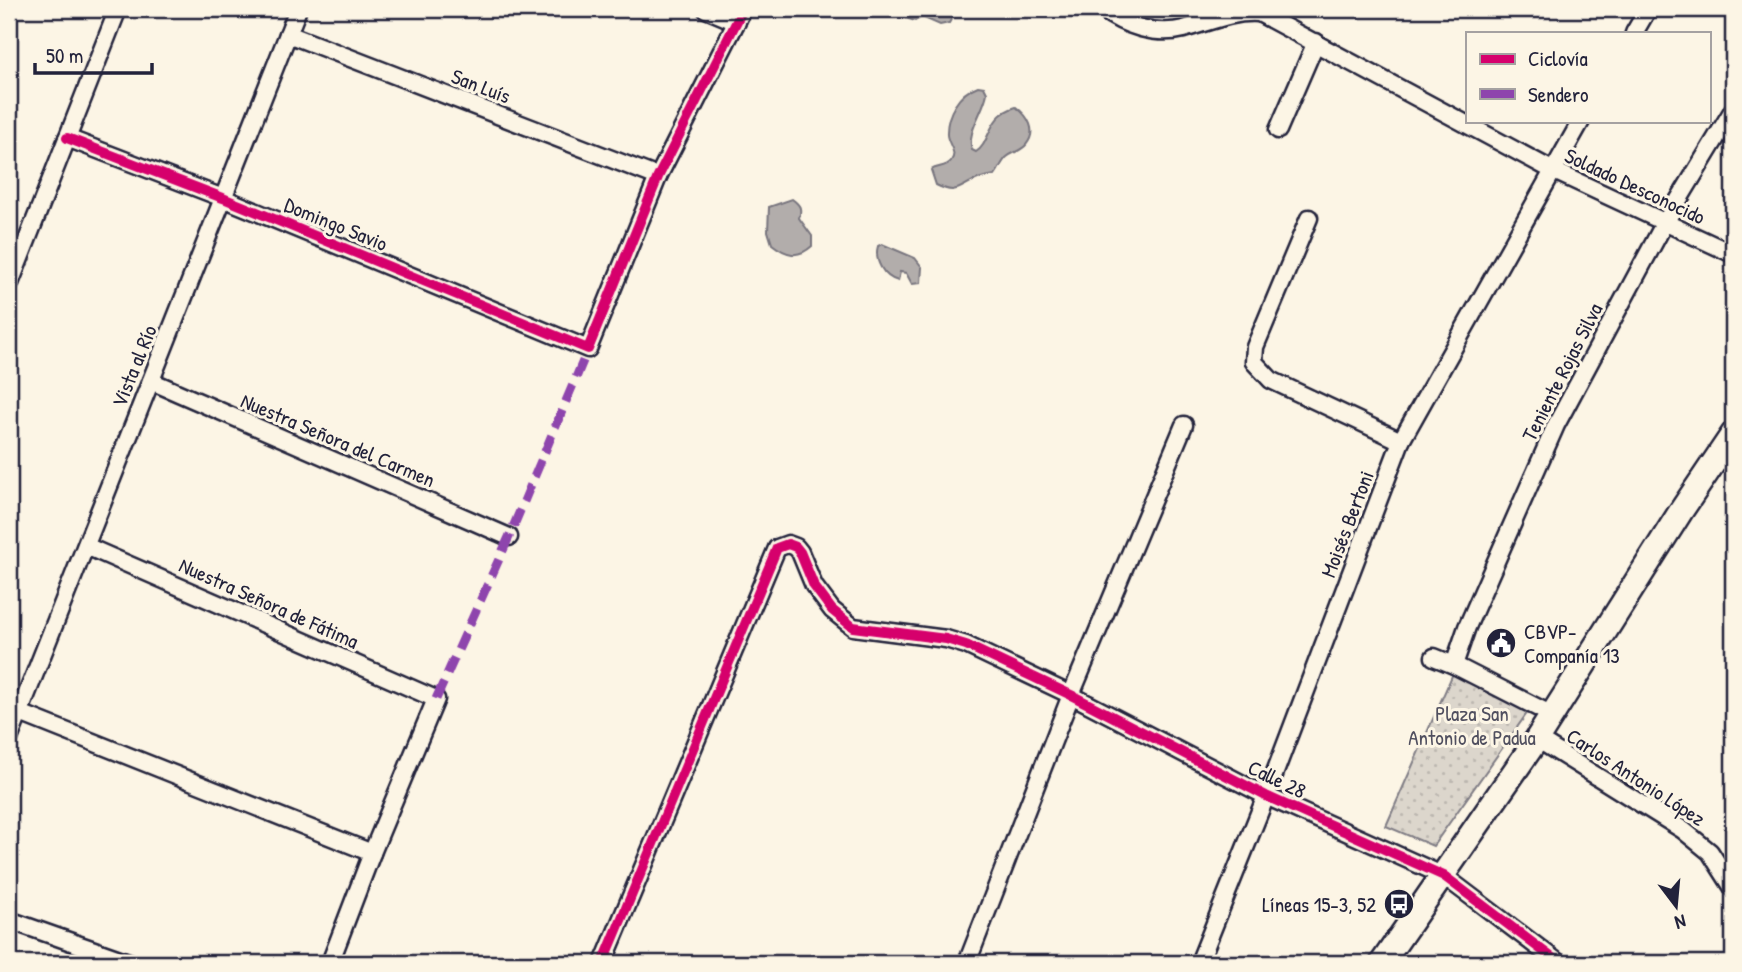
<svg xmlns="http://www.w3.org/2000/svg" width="1742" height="972" font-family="'Patrick Hand',sans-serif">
<defs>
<pattern id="green-dots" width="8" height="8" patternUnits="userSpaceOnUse" patternTransform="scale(1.75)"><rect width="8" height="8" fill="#dcd6cc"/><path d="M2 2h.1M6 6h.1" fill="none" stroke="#bcb7b0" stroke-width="1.8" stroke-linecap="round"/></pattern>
</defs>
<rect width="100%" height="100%" fill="#fcf5e5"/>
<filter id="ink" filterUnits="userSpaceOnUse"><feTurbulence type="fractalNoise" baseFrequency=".0143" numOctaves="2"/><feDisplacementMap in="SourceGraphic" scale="14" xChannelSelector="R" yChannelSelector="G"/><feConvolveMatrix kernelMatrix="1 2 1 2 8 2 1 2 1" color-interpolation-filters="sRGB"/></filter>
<g filter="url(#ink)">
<path fill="url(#green-dots)" stroke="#7f7c84" stroke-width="2" d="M1454,671l76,38 -97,137 -47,-20z"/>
<g fill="#b2adab" stroke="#78757e" stroke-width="2">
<path d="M901,9h56l-8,14 -9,2 -18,-8 -7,4 -10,-3z"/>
<path d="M978,86l6,1 3,6c-3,18 -21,39 -15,57l4,2c15,-9 11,-37 40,-45 12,9 22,24 10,38 -5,6 -13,7 -19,12 -5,4 -8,13 -12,18 -6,1 -12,2 -17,4 -19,7 -20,17 -42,6l-5,-15c7,-4 16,-3 20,-9 7,-9 -3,-16 -4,-26 -1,-21 12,-42 31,-49z"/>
<path d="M792,199c8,6 10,9 7,19l13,18v10c-14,13 -26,9 -40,-2l-4,-13 1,-24z"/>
<path d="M882,244l33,14 7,9 -1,16 -9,1 -6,-11 -6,-1 -2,9c-15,-4 -24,-21 -20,-35z"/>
</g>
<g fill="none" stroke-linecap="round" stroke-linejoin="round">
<g stroke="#22223b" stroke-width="21">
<g id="minor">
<path d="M706,9l31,13"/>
<path d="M1102,9c22,17 54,27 82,20 25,-7 49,-18 75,-16l293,157 181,84"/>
<path d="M1634,33l14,-24"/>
<path d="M288,34l370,143"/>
<path d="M1278,130l38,-88"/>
<path d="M67,138l156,60 365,151 70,-172 85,-168"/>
<path d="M1309,218l-54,129 -1,15 17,18 130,61"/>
<path d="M9,286l109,-277"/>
<path d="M151,381l358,156"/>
<path d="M86,546l350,153 -64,154 -42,110"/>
<path d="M1434,657l20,8 98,50"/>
<path d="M1454,665l13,-38 89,-202 108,-201 69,-114"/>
<path d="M10,709l362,144"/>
<path d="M9,739l289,-730"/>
<path d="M1537,739l146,91 27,22 23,36"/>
<path d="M9,920l122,43"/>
<path d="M603,963l174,-415 11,-4 8,3 4,5 14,34 18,24 21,17 93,12 20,6 105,50 195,101 178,80 115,87"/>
<path d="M967,963l104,-268 113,-270"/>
<path d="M1199,963l67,-167 135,-355 180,-320"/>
</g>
</g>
<g stroke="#22223b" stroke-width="28">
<path id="secondary" d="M1382,963l155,-224 144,-228 52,-77"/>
</g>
<use href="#minor" stroke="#fcf5e5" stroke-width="16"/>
<use href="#secondary" stroke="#fcf5e5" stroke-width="23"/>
<path stroke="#8e44ad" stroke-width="9" stroke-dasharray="18 9" stroke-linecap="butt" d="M436,699l73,-162 79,-188"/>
<g stroke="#fcf5e5" stroke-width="15">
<g id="cycleway">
<path d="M67,138l156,60 365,151 70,-172 85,-168"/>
<path d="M603,963l174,-415 11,-4 8,3 4,5 14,34 18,24 21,17 93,12 20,6 105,50 195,101 178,80 115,87"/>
</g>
</g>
<use href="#cycleway" stroke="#d6006c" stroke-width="10"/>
</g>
</g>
<defs>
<g id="civic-disc" transform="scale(1.575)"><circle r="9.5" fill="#22223b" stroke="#fcf5e5"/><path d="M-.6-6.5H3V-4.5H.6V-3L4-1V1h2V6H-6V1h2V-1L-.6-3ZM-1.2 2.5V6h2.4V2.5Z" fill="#fff"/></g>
<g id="bus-disc" transform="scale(1.575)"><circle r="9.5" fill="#22223b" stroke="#fcf5e5"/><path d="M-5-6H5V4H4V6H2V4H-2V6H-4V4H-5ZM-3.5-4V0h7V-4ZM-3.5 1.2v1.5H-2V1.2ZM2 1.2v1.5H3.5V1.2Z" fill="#fff"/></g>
</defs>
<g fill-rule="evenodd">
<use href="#civic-disc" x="1501" y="643"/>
<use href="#bus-disc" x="1399" y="904"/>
</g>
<g text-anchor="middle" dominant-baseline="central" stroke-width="6" stroke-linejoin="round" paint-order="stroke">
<g font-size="21" fill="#22223b" stroke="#fcf5e5">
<text transform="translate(481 86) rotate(21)">San Luís</text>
<text transform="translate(1635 186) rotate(25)">Soldado Desconocido</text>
<text transform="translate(336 224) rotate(22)">Domingo Savio</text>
<text transform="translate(134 366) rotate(-68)">Vista al Río</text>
<text transform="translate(1562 372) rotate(-63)">Teniente Rojas Silva</text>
<text transform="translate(338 440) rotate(23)">Nuestra Señora del Carmen</text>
<text transform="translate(1347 524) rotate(-69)">Moisés Bertoni</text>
<text transform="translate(269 603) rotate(24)">Nuestra Señora de Fátima</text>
<text transform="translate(1636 777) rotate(33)">Carlos Antonio López</text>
<text transform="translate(1277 779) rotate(26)">Calle 28</text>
</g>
<g font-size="21" fill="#22223b" stroke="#fcf5e5" text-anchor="start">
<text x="1524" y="631">CBVP-<tspan x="1524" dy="24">Companía 13</tspan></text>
<text x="1376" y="904" text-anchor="end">Líneas 15-3, 52</text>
</g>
<g font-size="21" fill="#504f5f" stroke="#fcf5e5">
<text x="1472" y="713">Plaza San<tspan x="1472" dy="24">Antonio de Padua</tspan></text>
</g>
</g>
<rect width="1742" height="972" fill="none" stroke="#fcf5e5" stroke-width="35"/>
<rect x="18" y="18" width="1707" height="937" fill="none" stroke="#22223b" stroke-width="2.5" filter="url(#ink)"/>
<rect x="1466" y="32" width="245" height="91" fill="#fcf5e5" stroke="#a5a1a1" stroke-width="2"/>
<rect x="1480" y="54" width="35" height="10" fill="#d6006c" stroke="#a5a1a1" stroke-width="2"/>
<text x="1528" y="66" font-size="21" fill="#22223b">Ciclovía</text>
<rect x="1480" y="89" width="35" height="10" fill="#8e44ad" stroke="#a5a1a1" stroke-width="2"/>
<text x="1528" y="102" font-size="21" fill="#22223b">Sendero</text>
<g transform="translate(1676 906) rotate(164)" stroke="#fcf5e5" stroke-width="5" paint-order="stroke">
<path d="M0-5L12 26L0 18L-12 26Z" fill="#22223b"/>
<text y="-10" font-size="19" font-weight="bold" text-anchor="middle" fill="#22223b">N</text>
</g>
<path d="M35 63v10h117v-10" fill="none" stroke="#22223b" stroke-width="3.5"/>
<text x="46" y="63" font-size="21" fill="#22223b" stroke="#fcf5e5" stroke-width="5" paint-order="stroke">50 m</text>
</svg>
